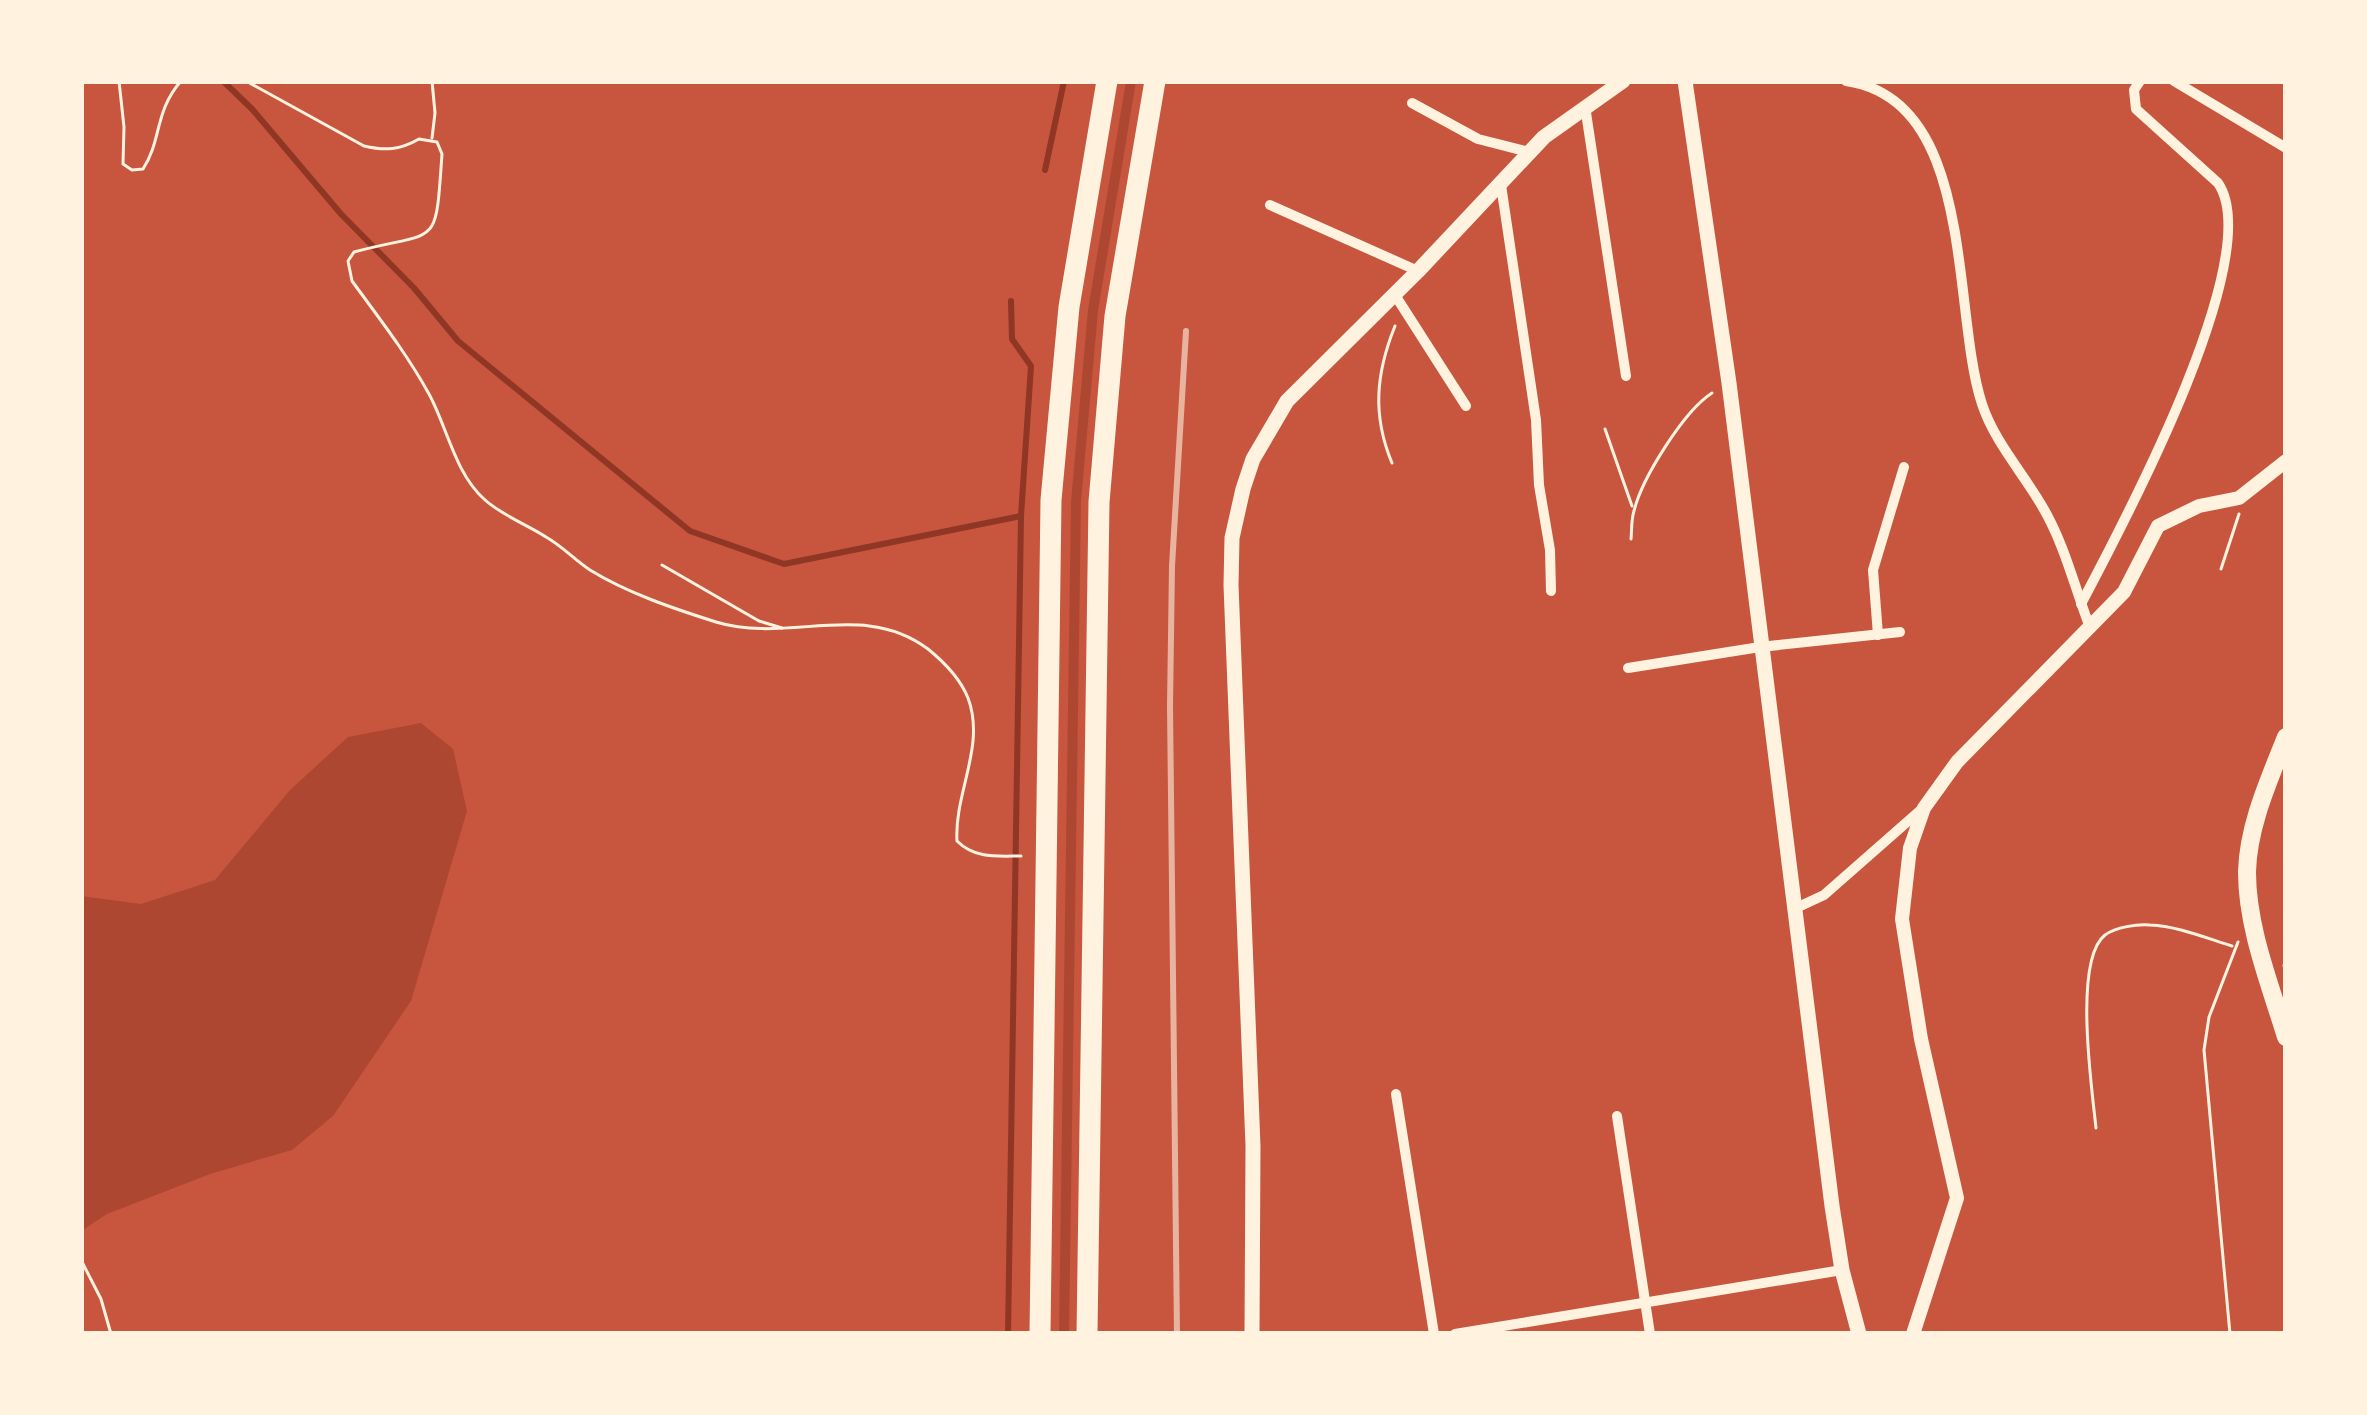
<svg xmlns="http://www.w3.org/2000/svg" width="2367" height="1415" font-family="Roboto,sans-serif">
<rect width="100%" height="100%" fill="#c8553d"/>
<g fill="#ae4732">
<path d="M1126,81h10l-38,230 -17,190 -12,833h-10l12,-832 17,-192z"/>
<path d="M421,723l32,26 14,62 -56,190 -78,115 -41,34 -82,24 -103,40 -26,17v-335l60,8 74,-24 75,-90 58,-53z"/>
</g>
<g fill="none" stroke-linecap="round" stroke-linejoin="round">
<g stroke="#8f3625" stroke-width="6">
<path d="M223,81l29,28 89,105 73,74 44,53 232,190 94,33 237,-48"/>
<path d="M1045,170l19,-89"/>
<path d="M1008,1334l13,-818 10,-150 -19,-27 -1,-38"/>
</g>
<g stroke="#fff3e0" stroke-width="3">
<path d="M119,81l5,46 -1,37 9,6 11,-1c19,-29 11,-57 38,-88"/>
<path d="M246,81l118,65c21,5 36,4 55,-7l18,3 5,12c-7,98 -2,75 -88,98l-6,9 4,20c27,37 55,73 77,113 18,33 26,79 55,105 17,16 42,25 62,38 16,9 29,23 44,33 37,23 85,39 126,52 73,22 147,-22 212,27 16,13 32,29 40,49 18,48 -14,95 -11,143 18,18 40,15 64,15"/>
<path d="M432,81l3,32 -3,25"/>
<path d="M1605,429l27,77"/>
<path d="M1392,463c-20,-48 -16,-90 3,-137"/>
<path d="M1631,539c1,-9 0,-19 3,-28 8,-33 50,-100 78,-118"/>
<path d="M662,565l97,56 23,7"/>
<path d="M2221,569l18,-55"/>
<path d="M2284,966l2,-11"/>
<path d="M2096,1128c-4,-39 -23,-168 9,-193 11,-8 32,-11 45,-10 27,1 56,13 82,21"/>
<path d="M81,1260l20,39 10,35"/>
<path d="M2230,1334l-26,-284 5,-33 29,-75"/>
</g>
<g stroke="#fff3e0" stroke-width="10">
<path d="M1846,81c131,19 105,229 136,323 12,37 41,69 60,102 22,37 32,79 47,119"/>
<path d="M2174,81l112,67"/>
<path d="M1412,103l66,36 51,13"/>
<path d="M1585,106l41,270"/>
<path d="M1501,185l35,235 3,65 11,65 1,41"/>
<path d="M1270,205l148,66"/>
<path d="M1395,295l71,111"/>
<path d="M2081,604c39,-74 187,-348 137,-421l-82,-74 -2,-19 6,-9"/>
<path d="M1878,635l-5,-65 31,-103"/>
<path d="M1628,668l132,-21 140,-15"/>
<path d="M1794,909l30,-14 99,-87"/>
<path d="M1396,1094l38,240"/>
<path d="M1617,1116l33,218"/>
<path d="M1455,1334l387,-64"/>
</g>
<path stroke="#fff3e0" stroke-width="14" d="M1913,1334l44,-136 -36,-159 -19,-120 8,-71 14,-40 33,-46 167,-170 34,-66 41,-20 40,-8 47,-37"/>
<g stroke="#fff3e0" stroke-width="15">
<path d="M1685,81l44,302 103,823 10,64 17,64"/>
<path d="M1252,1334l1,-188 -22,-561 1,-47 11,-49 10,-30 34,-58 131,-130 126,-134 79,-56"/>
</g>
<path stroke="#fff3e0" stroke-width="18" d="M2286,737c-17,43 -38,89 -39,135 0,56 23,112 39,165"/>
<g stroke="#fff3e0" stroke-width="21">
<path d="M1040,1334l11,-834 18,-193 38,-226"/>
<path d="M1087,1334l12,-832 16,-186 40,-235"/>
</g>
<path stroke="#e9b49f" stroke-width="6" d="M1177,1334l-7,-628 2,-140 14,-235"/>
</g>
<rect width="2367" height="1415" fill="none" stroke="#fff3e0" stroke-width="168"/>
</svg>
